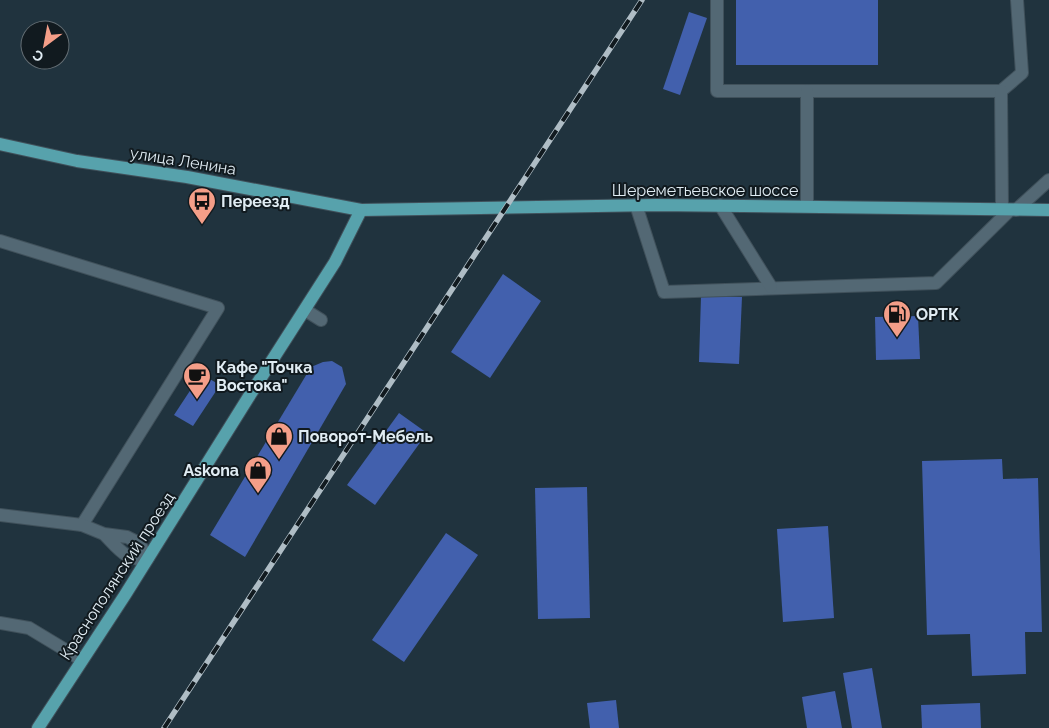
<svg xmlns="http://www.w3.org/2000/svg" width="1049" height="728" font-family="Raleway,sans-serif">
<rect width="100%" height="100%" fill="#20333e"/>
<g fill="#4260ad">
<rect x="736" y="0" width="142" height="65"/>
<path d="M689,12l18,6 -27,77 -17,-6z"/>
<path d="M503,274l38,27 -51,77 -39,-26z"/>
<path d="M701,296l41,1 -3,67 -40,-2z"/>
<path d="M918,316l2,43 -44,1 -1,-43z"/>
<path d="M332,361l10,6 4,17 -101,173 -35,-22 101,-168 12,-5z"/>
<path d="M201,374l19,11 -27,41 -19,-11z"/>
<path d="M399,413l28,20 -52,72 -28,-20z"/>
<path d="M1002,459l1,20 35,-1 4,154h-17l1,42 -54,2 -2,-42 -43,1 -5,-174z"/>
<path d="M587,487l3,131 -52,1 -3,-131z"/>
<path d="M828,526l6,92 -51,4 -6,-93z"/>
<path d="M446,533l32,22 -74,107 -32,-22z"/>
<path d="M872,668l10,60h-30l-9,-55z"/>
<path d="M835,691l7,37h-35l-5,-31z"/>
<path d="M616,700l3,28h-29l-3,-25z"/>
<path d="M980,703l1,25h-59l-1,-23z"/>
</g>
<g fill="none" stroke-linecap="round" stroke-linejoin="round">
<g stroke="#40515b" stroke-width="14">
<g id="minor">
<path d="M717,0v91h284l21,-18 -5,-73"/>
<path d="M807,91v115"/>
<path d="M1001,91l1,118"/>
<path d="M636,205l28,87 272,-9 74,-73"/>
<path d="M720,205l51,82"/>
<path d="M1016,210l33,-30"/>
<path d="M0,241l218,67 -136,217"/>
<path d="M305,310l16,10"/>
<path d="M0,515l82,10 22,9 23,3 12,6 9,15c-21,5 -30,-10 -44,-24"/>
<path d="M0,623l29,5 53,32"/>
</g>
</g>
<g stroke="#40515b" stroke-width="14">
<g id="major">
<path d="M0,144l77,17 110,16 174,33 295,-5 393,5"/>
<path d="M38,728l87,-133 123,-197 87,-136 26,-52"/>
</g>
</g>
<use href="#minor" stroke="#536874" stroke-width="12"/>
<use href="#major" stroke="#57a2ac" stroke-width="12"/>
<g stroke="#afbdc5" stroke-width="5.5">
<path id="rail" d="M164,728l478,-728"/>
</g>
<use href="#rail" stroke="#111a1f" stroke-width="4" stroke-dasharray="11" stroke-linecap="butt"/>
</g>
<defs>
<g id="bus-pin" transform="scale(1.4375)"><path d="M0 17L-7.5 6A9.5 9.5 0 1 1 7.5 6Z" fill="#f49e88" stroke="#111a1f"/><path d="M-5-6H5V4H4V6H2V4H-2V6H-4V4H-5ZM-3.5-4V0h7V-4ZM-3.5 1.2v1.5H-2V1.2ZM2 1.2v1.5H3.5V1.2Z" fill="#111"/></g>
<g id="fuel-pin" transform="scale(1.4375)"><path d="M0 17L-7.5 6A9.5 9.5 0 1 1 7.5 6Z" fill="#f49e88" stroke="#111a1f"/><path d="M-5.5-6h7V0h2V4h1.3V-2.5L3-4.5l.8-.8L6-3V5H2.5V1h-1V6h-7ZM-4.2-4.7v3.2H.2V-4.7Z" fill="#111"/></g>
<g id="cafe-pin" transform="scale(1.4375)"><path d="M0 17L-7.5 6A9.5 9.5 0 1 1 7.5 6Z" fill="#f49e88" stroke="#111a1f"/><path d="M-5.5-4.5H6V0H3Q3 3.5 0 3.5H-2.5Q-5.5 3.5-5.5 0ZM3-3.2v2h1.7v-2ZM-6 4.5H4V6H-6Z" fill="#111"/></g>
<g id="shop-pin" transform="scale(1.4375)"><path d="M0 17L-7.5 6A9.5 9.5 0 1 1 7.5 6Z" fill="#f49e88" stroke="#111a1f"/><path d="M-5-2.5h2.3a2.7 3.5 0 0 1 5.4 0H5L5.5 6h-11ZM-1.5-2.5h3a1.5 2.3 0 0 0-3 0Z" fill="#111"/></g>
</defs>
<g fill-rule="evenodd">
<use href="#bus-pin" x="202" y="201"/>
<use href="#fuel-pin" x="897" y="314"/>
<use href="#cafe-pin" x="197" y="376"/>
<use href="#shop-pin" x="279" y="436"/>
<use href="#shop-pin" x="258" y="470"/>
</g>
<g text-anchor="middle" dominant-baseline="central" stroke-width="4" stroke-linejoin="round" paint-order="stroke">
<g font-size="16" fill="#e0ecf3" stroke="#111a1f">
<text transform="translate(183 161) rotate(9)">улица Ленина</text>
<text x="705" y="190">Шереметьевское шоссе</text>
<text transform="translate(117 576) rotate(-57)">Краснополянский проезд</text>
</g>
<g font-size="16" font-weight="bold" fill="#e0ecf3" stroke="#111a1f" text-anchor="start">
<text x="221" y="201">Переезд</text>
<text x="916" y="314">ОРТК</text>
<text x="216" y="367">Кафе "Точка<tspan x="216" dy="18">Востока"</tspan></text>
<text x="298" y="436">Поворот-Мебель</text>
<text x="239" y="470" text-anchor="end">Askona</text>
</g>
</g>
<g transform="translate(45 45) rotate(212)"><circle r="24" fill="#111a1f" stroke="#646e74"/>
<path d="M0-4L9 19L0 12L-9 19Z" fill="#f49e88"/>
<text y="-8" font-size="14" font-weight="bold" text-anchor="middle" fill="#e0ecf3">С</text>
</g>
</svg>
